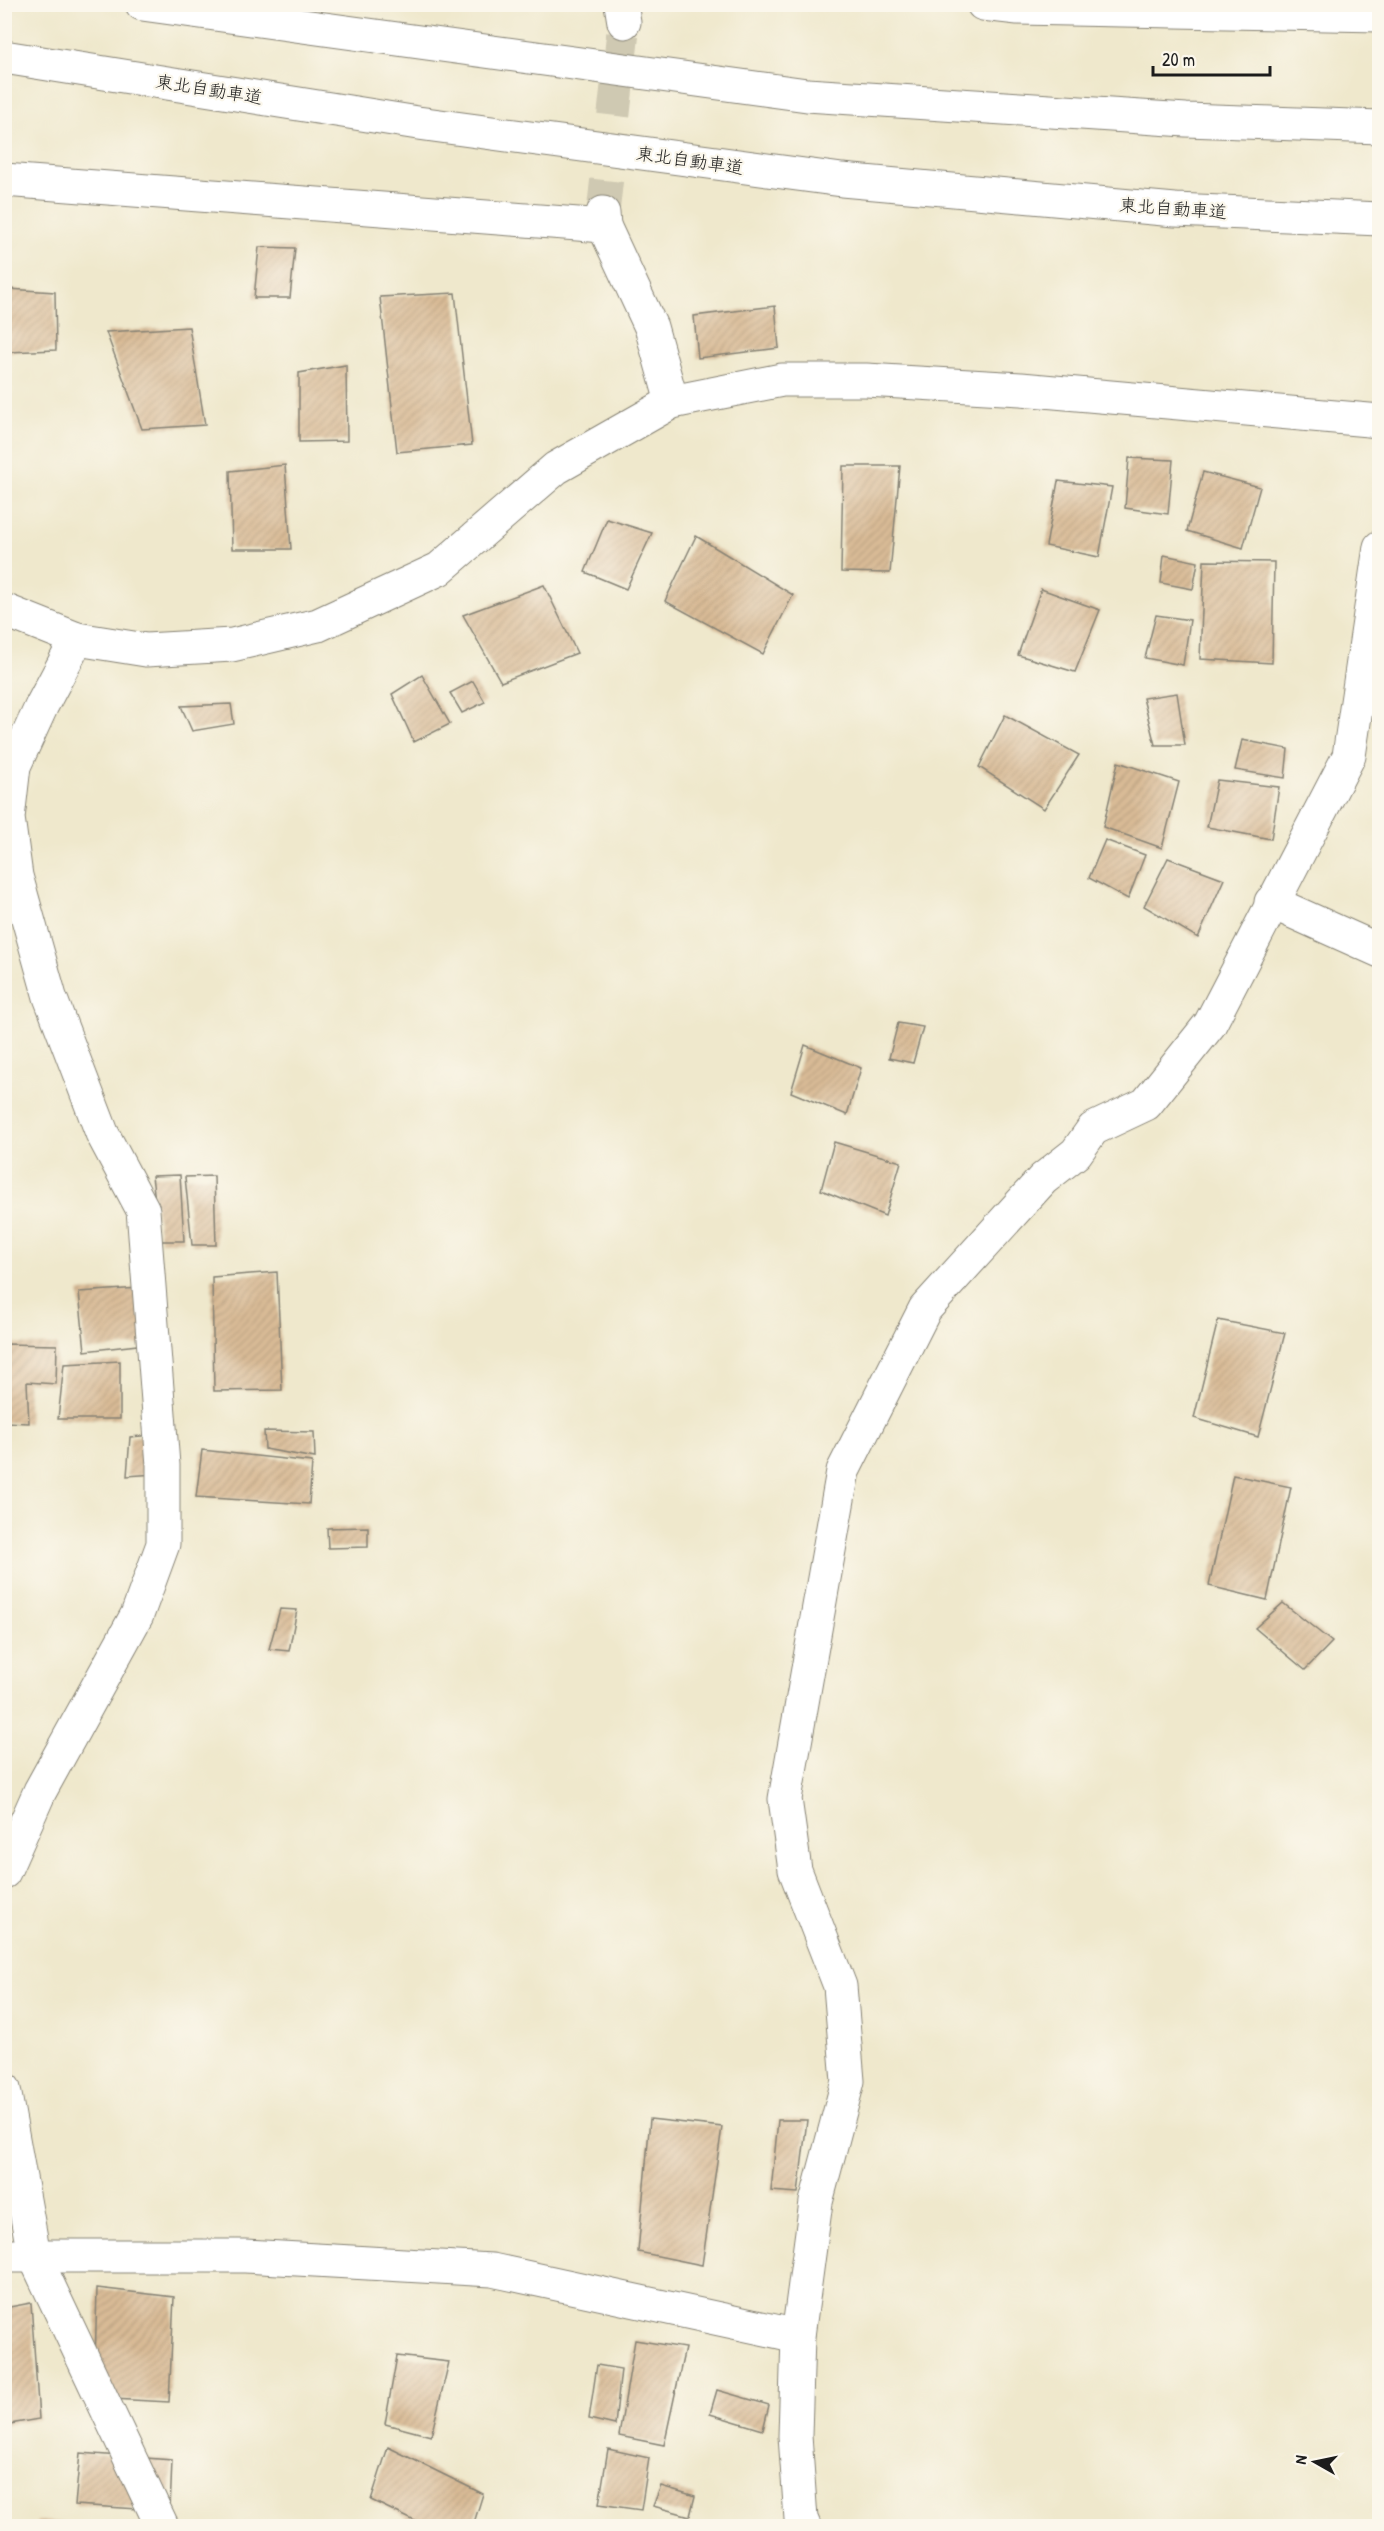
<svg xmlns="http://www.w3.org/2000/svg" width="1384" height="2531" font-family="'Patrick Hand','Klee One',sans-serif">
<defs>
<pattern id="building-hatch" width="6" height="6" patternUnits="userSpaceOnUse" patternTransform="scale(1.5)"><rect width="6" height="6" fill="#d9bb96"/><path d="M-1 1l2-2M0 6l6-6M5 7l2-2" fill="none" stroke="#baa081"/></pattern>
</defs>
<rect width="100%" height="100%" fill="#fbf7ec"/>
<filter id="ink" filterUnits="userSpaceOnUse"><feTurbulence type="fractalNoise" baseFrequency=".0167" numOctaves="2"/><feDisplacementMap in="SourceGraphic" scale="12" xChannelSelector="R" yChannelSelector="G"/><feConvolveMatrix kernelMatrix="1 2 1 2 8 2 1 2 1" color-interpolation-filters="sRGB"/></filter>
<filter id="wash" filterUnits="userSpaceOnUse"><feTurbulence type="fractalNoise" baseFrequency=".008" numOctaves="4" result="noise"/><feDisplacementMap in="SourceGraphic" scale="24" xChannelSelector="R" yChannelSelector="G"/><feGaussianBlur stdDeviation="1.35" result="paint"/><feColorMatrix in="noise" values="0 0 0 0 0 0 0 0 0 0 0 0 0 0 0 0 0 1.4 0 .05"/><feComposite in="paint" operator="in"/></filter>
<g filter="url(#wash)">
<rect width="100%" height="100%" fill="#efe8cc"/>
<g id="blocks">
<g fill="url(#building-hatch)">
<path d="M259,247l36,1 -5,50h-36z"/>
<path d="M8,289l47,3 1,58 -48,2z"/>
<path d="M455,293l17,152 -75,7 -17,-155z"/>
<path d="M775,306l4,42 -81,10 -4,-42z"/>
<path d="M189,327l16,98 -63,4 -36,-97z"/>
<path d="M346,365l1,76 -48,1v-69z"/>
<path d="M1129,458l44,2 -5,54 -43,-6z"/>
<path d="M285,465l6,84h-59l-2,-78z"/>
<path d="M843,466h57l-10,107 -49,-1z"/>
<path d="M1203,472l57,15 -17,61 -56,-17z"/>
<path d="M1058,481l54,6 -13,70 -53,-11z"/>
<path d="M607,519l45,14 -26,56 -41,-17z"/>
<path d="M696,536l97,59 -30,59 -98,-53z"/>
<path d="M1164,555l34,7 -5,27 -32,-6z"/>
<path d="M1204,561l70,1 -2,101 -72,-4z"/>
<path d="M544,585l33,68 -76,29 -38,-67z"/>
<path d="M1041,589l59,21 -25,62 -57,-17z"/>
<path d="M1156,615l34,5 -7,45 -38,-7z"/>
<path d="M422,675l28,49 -36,18 -22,-48z"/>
<path d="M473,681l12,21 -23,11 -12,-20z"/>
<path d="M1177,693l8,52h-30l-12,-47z"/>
<path d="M231,704l3,20 -42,7 -11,-25z"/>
<path d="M1005,715l74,40 -35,54 -65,-42z"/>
<path d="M1242,740l46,9 -3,29 -50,-8z"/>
<path d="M1118,762l61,20 -17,66 -59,-21z"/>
<path d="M1217,780l62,7 -8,52 -64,-12z"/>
<path d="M1105,840l40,15 -17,44 -39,-21z"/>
<path d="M1168,858l56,21 -26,59 -54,-32z"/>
<path d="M898,1023l25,4 -10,36 -24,-5z"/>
<path d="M805,1045l56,23 -14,47 -56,-23z"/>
<path d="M834,1142l67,20 -16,54 -64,-26z"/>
<path d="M180,1175l4,66h-24l-8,-65z"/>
<path d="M214,1176l2,69h-24l-7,-68z"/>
<path d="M277,1272l5,118 -68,1 -2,-114z"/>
<path d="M140,1288l6,56 -61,7 -6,-59z"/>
<path d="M1218,1320l67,13 -27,104 -64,-19z"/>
<path d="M4,1344l53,1 -1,39 -29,-2 2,41 -25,-1z"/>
<path d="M120,1361v58h-62l6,-55z"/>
<path d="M264,1431l50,1 1,26 -50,-9z"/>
<path d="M153,1435l2,39 -28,2 3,-39z"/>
<path d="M202,1450l110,12 -3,42 -113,-7z"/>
<path d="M1233,1475l58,12 -24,113 -58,-14z"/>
<path d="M368,1527v20l-40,1 -1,-20z"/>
<path d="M1283,1603l49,39 -27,28 -50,-42z"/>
<path d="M280,1609l17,1 -8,41 -20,-2z"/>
<path d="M650,2119l72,8 -20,138 -64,-13z"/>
<path d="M778,2120h29l-9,73 -27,-2z"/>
<path d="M97,2288l77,9 -5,105 -56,-3 -18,-33z"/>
<path d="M31,2303l8,116 -35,6v-117z"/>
<path d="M635,2340l50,8 -21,97 -45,-9z"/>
<path d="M397,2356l52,6 -18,74 -46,-12z"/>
<path d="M597,2365l24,4 -6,56 -26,-6z"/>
<path d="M717,2390l52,15 -6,25 -53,-16z"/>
<path d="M388,2447l95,47 -10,32h-48l-54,-26z"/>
<path d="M608,2449l41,9 -8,52 -42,-6z"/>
<path d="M80,2453l92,7 -2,51 -95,-6z"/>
<path d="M661,2486l34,10 -5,20 -37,-10z"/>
<path d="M37,2521l64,4v1h-65z"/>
</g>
</g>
</g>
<g filter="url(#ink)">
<use href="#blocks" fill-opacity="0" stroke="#868274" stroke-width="1.5"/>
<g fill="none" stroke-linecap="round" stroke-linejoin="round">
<path stroke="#cfc9b2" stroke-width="33" stroke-dasharray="33 16" stroke-linecap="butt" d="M603,213l21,-191"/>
<g stroke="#868274" stroke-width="35">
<g id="minor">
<path d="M621,4l3,18"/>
<path d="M983,4l35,4 362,7"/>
<path d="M4,180l600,46 -1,-13"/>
<path d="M604,226l47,101 21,75"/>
<path d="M4,610l73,29 69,11 86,-5 86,-20 121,-56 117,-101 116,-66 110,-22h84l155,9 359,32"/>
<path d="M1271,902l109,49"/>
<path d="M4,1872l36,-81 97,-176 26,-71v-79l-20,-255 -41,-77 -52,-136 -34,-121 -8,-58 6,-52 28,-61 35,-66"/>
<path d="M4,2089l30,166 128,271"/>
<path d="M4,2256h241l247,14 306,66"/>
<path d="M804,2526l-3,-7 -6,-83 3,-100 18,-134 32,-121 -8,-95 -45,-116 -10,-71 58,-328 82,-162 118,-130 33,-26 17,-24 53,-25 64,-80 139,-268 31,-209"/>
</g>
</g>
<g stroke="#868274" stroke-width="35">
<g id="highway">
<path d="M142,4l665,91 379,25 194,7"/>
<path d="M4,57l414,66 424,57 333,30 205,9"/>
</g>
</g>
<use href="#minor" stroke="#fff" stroke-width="33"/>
<use href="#highway" stroke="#fff" stroke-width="33"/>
</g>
</g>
<g text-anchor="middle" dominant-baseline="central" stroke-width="4.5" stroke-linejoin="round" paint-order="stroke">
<g font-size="18" fill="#1c1c1c" stroke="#fbf7ec">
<text transform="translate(209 89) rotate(9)">東北自動車道</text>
<text transform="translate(690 160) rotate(8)">東北自動車道</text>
<text transform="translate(1173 208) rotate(4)">東北自動車道</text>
</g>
</g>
<rect width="1384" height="2531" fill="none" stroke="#fbf7ec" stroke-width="24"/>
<g transform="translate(1315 2462) rotate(279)" stroke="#fbf7ec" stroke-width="4.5" paint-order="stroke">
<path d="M0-4.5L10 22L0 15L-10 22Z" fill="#1c1c1c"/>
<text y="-9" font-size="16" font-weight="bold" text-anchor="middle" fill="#1c1c1c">N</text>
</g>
<path d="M1153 66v9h117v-9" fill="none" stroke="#1c1c1c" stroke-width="3"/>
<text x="1162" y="66" font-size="18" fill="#1c1c1c" stroke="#fbf7ec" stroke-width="4.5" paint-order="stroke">20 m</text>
</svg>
